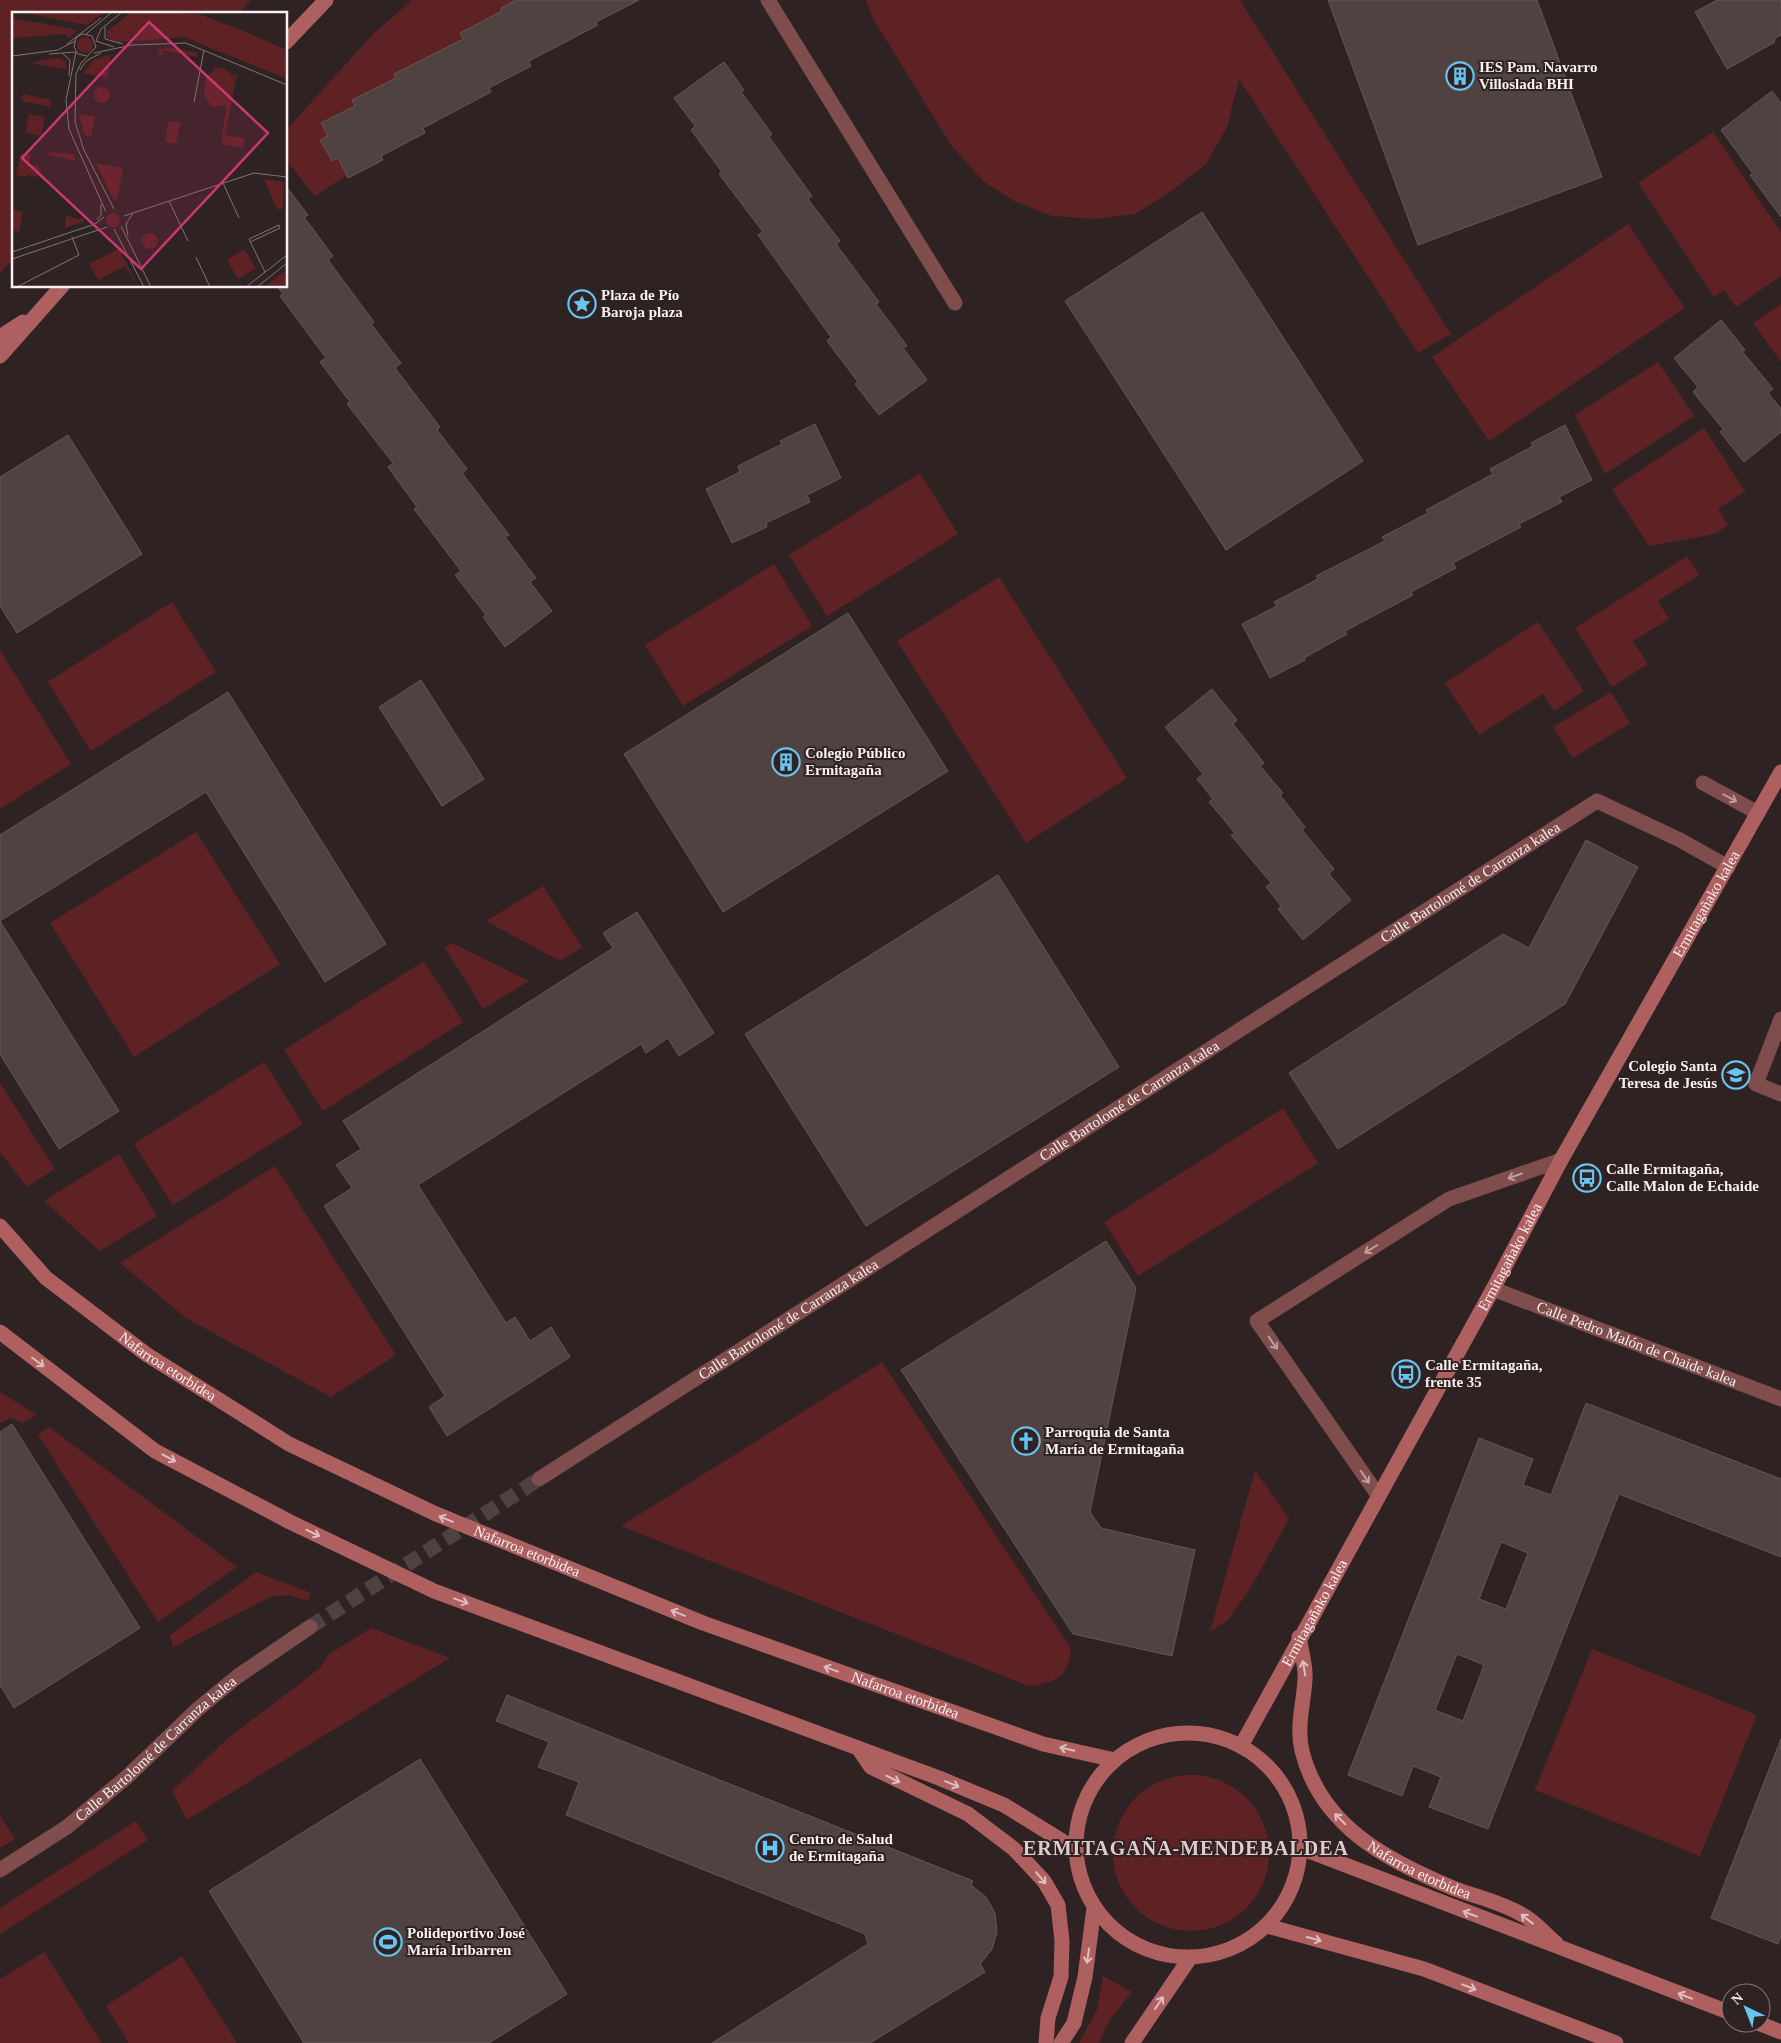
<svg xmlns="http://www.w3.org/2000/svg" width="1781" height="2043" font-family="'Times New Roman',serif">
<rect width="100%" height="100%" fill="#2f2222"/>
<g fill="#5e2224">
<path d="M0,0h251l-14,14h-223v244l-14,15z"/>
<path d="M412,0h104l-15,8 1,3 -39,28 -68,35 1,4 -44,22 3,6 -34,17 7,13 -8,4 11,21 7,-3 9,17 -32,21 -29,-36v-30l87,-96z"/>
<path d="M866,0h374l211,334 -33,19 -179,-274 -12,48 -21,37 -33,26 -38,24 -40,5 -43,-3 -38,-15 -31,-20 -32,-36 -79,-128z"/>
<path d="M1713,132l68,100v44l-45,31 -12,-17 -10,7 -76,-114z"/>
<path d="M1628,224l57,84 -196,133 -57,-84z"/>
<path d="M1781,304v58l-28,-39z"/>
<path d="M1658,362l36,54 -89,58 -30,-59z"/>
<path d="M1704,428l41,63 -27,18 10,16 -13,9 -66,12 -37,-57z"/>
<path d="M920,473l38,61 -131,82 -38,-61z"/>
<path d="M1687,556l12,19 -41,26 11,18 -36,22 15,23 -36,23 -37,-59z"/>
<path d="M774,564l38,62 -129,80 -38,-61z"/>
<path d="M999,577l128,201 -101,65 -129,-202z"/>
<path d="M172,602l44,70 -125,79 -43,-69z"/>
<path d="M1538,622l46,69 -30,20 -11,-17 -64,41 -34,-52z"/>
<path d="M0,650l71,114 -71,45z"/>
<path d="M1611,692l19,31 -57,35 -20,-31z"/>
<path d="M196,832l84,132 -146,93 -84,-134z"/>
<path d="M543,886l39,61 -22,14 -74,-40z"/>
<path d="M452,943l77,38 -46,28 -38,-61z"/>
<path d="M424,961l39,61 -140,89 -39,-61z"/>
<path d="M264,1062l39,62 -130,81 -39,-61z"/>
<path d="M0,1083l55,86 -28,18 -27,-35z"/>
<path d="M1283,1108l35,55 -180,113 -34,-54z"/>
<path d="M119,1154l38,62 -57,35 -56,-50z"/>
<path d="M275,1166l121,189 -65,42 -145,-79 -66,-55z"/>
<path d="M882,1362l189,287c-3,29 -15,33 -42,37l-408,-160z"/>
<path d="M0,1392l37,23 -15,8 -12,-5 -10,5z"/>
<path d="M49,1427l188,140 -79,55 -120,-187z"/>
<path d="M1255,1470l34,49 -38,68 -22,32 -19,13z"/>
<path d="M256,1572l55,21 -3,8 -18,-6 -18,1 -99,51 -3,-12z"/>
<path d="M371,1628l79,30 -263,162 -15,-29 55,-52 93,-71 8,-13z"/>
<path d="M1592,1649l165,66 -57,141 -165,-66z"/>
<circle cx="1191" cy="1853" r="78"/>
<path d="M0,1815l15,24 -15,9z"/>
<path d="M136,1821l12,19 -148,94v-26z"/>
<path d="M44,1952l58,91h-102v-64z"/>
<path d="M182,1956l55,87h-108l-23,-37z"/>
<path d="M1103,1976l29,16 -23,29 -10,22h-20l18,-33z"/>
</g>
<g fill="#514242" stroke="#655655" fill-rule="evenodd">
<path d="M516,0h123l-43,22 2,3 -69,36 2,5 -42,22 2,4 -68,36 2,5 -44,23 2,4 -35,18 -10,-20 -6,3 -12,-21 8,-4 -7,-13 34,-17 -3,-6 44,-22 -2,-4 69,-35 -3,-6 42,-22 -1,-3z"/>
<path d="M1328,0h209l65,177 -184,68z"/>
<path d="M1717,0h64v35l-7,4 1,3 -48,27 -32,-57z"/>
<path d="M724,62l20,28 -3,2 31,42 -3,3 43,59 -4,3 32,42 -4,3 43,58 -3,2 31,42 -4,2 24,32 -48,35 -24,-31 3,-2 -31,-41 4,-4 -73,-102 5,-3 -44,-58 3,-2 -31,-42 4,-4 -21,-28z"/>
<path d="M1772,91l9,12v114l-31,-42 3,-1 -32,-44z"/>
<path d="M286,186l22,29 -4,2 29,39 -5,4 46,62 -3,2 30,39 -6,5 45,59 -3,3 30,39 -5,4 47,62 -4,2 31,41 -6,4 22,29 -47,36 -22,-30 3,-2 -31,-40 6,-4 -47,-62 3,-2 -29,-40 5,-4 -46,-59 3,-2 -30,-40 6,-4 -46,-62 3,-2 -6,-8h9z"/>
<path d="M1202,212l161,249 -137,89 -161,-249z"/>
<path d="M1721,320l24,30 -3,1 31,38 -5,4 13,16v23l-37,30 -24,-30 3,-3 -30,-37 5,-5 -24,-29z"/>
<path d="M815,424l26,54 -34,17 3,7 -44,21 1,4 -35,16 -26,-54 34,-17 -2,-6 44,-22 -2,-3z"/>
<path d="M1565,425l27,55 -33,17 3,5 -43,22 2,3 -68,36 3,5 -45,24 2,3 -68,36 2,3 -43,24 1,2 -35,18 -28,-54 35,-18 -3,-4 44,-23 -2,-3 69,-35 -3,-4 46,-24 -2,-3 67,-36 -3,-5 43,-23 -2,-3z"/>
<path d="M68,435l74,119 -125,79 -17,-27v-129z"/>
<path d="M848,613l100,158 -225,141 -99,-158z"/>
<path d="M421,680l63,99 -42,27 -63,-99z"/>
<path d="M1212,689l25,31 -4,4 31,39 -4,3 23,27 -3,2 25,32 -3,3 32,39 -5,5 22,26 -48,40 -25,-31 3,-3 -15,-19 5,-4 -40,-48 4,-2 -26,-31 4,-3 -16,-20 6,-5 -38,-47z"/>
<path d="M228,692l158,252 -61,38 -119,-190 -174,109 -32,20 119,190 -60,38 -59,-95v-219z"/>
<path d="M1586,840l52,27 -73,137 -227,145 -49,-76 214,-139 26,14z"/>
<path d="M998,875l121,192 -253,159 -121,-192z"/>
<path d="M637,912l77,121 -35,23 -11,-18 -22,15 -5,-9 -223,141 88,138 9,-6 15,24 21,-14 19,30 -123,79 -18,-29 16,-11 -121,-190 28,-18 -16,-23 25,-16 -18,-28 270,-173 -10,-15z"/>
<path d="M1106,1241l30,47 -46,224 11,16 94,22 -23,106 -99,-22 -172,-264z"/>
<path d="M1586,1403l195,76v78l-162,-63 -131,335 -59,-22 12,-30 -28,-11 -11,30 -54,-21 131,-337 54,21 -10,26 28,10zM1501,1542l27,11 -22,56 -27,-10zM1457,1654l27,11 -21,56 -28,-11z"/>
<path d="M12,1424l128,204 -126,80 -14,-23v-253z"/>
<path d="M507,1695l466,186 -2,4 15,12 9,16 2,19 -5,17 -12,15 5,8 -115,71h-158l156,-99 -3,-10 -299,-119 13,-33 -41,-15 11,-25 -53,-21z"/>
<path d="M1781,1739v197l-3,8 -67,-26z"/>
<path d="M420,1759l147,235 -78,49h-185l-95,-152z"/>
</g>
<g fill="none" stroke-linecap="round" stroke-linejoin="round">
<path stroke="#4d4141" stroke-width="15" stroke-dasharray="15 8" stroke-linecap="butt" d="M310,1627l229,-148"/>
<g stroke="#7e4d4c" stroke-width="15">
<path d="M1703,783l55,30"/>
<path d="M1781,1019l-25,65 25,10"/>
<path d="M1378,1495l-121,-174 192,-122 112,-39"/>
</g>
<g stroke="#7e4d4c" stroke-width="15">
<path d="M768,0l187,303"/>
<path id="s1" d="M1493,1289l288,110"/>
<path id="s2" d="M539,1479l1058,-678 83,39 48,27"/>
<path id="s3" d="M0,1870l67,-43 61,-51 71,-68 39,-32 72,-49"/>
</g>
<g stroke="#ae6060" stroke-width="15">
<path d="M286,42l40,-42"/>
<path d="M0,337l23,-15"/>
<path d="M0,356l62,-70"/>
<path id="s4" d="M0,1226l46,52 100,76 143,90 147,70 267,109 340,121 72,16"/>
<path d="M0,1332l155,119 135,71 144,69 505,187 65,27 71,44"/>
<path id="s5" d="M1299,1637c2,13 7,29 6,42 -1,23 -9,48 -3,72 19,75 84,109 151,137 23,9 47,14 68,26 13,6 24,20 35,29"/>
<circle cx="1188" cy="1845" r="112"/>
<path id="s6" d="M1241,1746l252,-457 68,-129 220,-388"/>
<path d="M858,1748l13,19 97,47 46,35 30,32 14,24 4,36 -1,36 -13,41 -2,25"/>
<path d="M1301,1848l430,165"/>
<path d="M1267,1926l157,43 192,74"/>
<path d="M1758,2023l23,9"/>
<path d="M1061,2043l13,-20 11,-46 9,-69"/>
<path d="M1132,2043l58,-85"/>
</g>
</g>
<defs><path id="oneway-shaft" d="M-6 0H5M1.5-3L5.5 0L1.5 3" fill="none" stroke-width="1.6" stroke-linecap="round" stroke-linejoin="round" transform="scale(1.25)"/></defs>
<g stroke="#bc9e9e">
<use href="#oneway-shaft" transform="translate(1730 798) rotate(28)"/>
<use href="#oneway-shaft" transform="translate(1515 1176) rotate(161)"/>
<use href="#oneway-shaft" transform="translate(1371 1249) rotate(148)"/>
<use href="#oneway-shaft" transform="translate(1273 1343) rotate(55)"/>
<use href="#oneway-shaft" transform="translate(1365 1477) rotate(55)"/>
</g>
<g stroke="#dfbebe">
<use href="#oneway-shaft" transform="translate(38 1362) rotate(37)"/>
<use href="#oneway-shaft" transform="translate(169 1458) rotate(28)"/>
<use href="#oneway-shaft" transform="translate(446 1519) rotate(-158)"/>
<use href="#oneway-shaft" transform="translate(313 1533) rotate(26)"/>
<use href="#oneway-shaft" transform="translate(461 1601) rotate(20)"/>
<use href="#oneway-shaft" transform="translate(678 1613) rotate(-158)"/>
<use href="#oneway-shaft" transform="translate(1304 1668) rotate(-99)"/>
<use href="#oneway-shaft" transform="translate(831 1669) rotate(-160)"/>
<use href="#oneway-shaft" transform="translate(1067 1749) rotate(-167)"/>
<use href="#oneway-shaft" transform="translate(893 1779) rotate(26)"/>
<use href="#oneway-shaft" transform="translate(952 1784) rotate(23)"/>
<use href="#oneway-shaft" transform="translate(1340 1819) rotate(-135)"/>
<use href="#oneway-shaft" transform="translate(1041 1878) rotate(50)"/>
<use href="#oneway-shaft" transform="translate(1470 1914) rotate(-159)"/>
<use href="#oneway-shaft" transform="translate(1527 1919) rotate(-142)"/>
<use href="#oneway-shaft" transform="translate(1314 1939) rotate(15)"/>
<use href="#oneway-shaft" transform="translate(1088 1956) rotate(98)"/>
<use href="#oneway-shaft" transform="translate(1469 1987) rotate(21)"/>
<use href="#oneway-shaft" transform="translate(1685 1996) rotate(-159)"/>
<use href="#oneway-shaft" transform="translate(1159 2003) rotate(-56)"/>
</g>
<defs>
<g id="building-ring" transform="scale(1.4375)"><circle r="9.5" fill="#2f2222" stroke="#68c4f0" stroke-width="1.5"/><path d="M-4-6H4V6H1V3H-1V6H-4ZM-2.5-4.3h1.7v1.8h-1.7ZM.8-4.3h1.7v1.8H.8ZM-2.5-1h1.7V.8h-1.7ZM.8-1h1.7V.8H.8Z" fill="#68c4f0"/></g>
<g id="sight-ring" transform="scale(1.4375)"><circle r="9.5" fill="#2f2222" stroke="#68c4f0" stroke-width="1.5"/><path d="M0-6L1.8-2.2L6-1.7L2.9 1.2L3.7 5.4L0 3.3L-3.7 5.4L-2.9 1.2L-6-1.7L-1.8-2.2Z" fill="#68c4f0"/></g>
<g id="school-ring" transform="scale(1.4375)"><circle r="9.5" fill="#2f2222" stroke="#68c4f0" stroke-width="1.5"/><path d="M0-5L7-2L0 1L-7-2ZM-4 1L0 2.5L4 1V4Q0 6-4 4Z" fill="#68c4f0"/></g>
<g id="bus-ring" transform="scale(1.4375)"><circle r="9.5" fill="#2f2222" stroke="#68c4f0" stroke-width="1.5"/><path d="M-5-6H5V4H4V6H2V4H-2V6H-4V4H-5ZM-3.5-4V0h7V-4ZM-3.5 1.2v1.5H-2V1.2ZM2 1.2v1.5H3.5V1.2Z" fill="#68c4f0"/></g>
<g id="church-ring" transform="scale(1.4375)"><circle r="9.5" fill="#2f2222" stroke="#68c4f0" stroke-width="1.5"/><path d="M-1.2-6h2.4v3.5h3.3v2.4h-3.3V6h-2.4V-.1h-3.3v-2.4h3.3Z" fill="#68c4f0"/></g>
<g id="hospital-ring" transform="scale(1.4375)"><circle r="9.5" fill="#2f2222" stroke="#68c4f0" stroke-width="1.5"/><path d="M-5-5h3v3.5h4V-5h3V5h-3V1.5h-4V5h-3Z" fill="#68c4f0"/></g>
<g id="stadium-ring" transform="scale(1.4375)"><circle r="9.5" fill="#2f2222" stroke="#68c4f0" stroke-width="1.5"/><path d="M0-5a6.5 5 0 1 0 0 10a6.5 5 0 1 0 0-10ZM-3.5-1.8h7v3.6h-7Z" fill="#68c4f0"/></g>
</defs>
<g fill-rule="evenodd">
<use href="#building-ring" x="1460" y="76"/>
<use href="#sight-ring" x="582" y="304"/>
<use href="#building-ring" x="786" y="762"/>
<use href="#school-ring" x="1736" y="1075"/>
<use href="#bus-ring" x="1587" y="1178"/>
<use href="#bus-ring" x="1406" y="1374"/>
<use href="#church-ring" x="1026" y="1441"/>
<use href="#hospital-ring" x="770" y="1848"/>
<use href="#stadium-ring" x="388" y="1942"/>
</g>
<g text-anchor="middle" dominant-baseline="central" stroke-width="4" stroke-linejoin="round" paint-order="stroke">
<g font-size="15" font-weight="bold" fill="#faf0f0" stroke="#2f2222" text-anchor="start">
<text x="1479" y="67">IES Pam. Navarro<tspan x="1479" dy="17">Villoslada BHI</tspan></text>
<text x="601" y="295">Plaza de Pío<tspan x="601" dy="17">Baroja plaza</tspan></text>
<text x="805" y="753">Colegio Público<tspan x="805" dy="17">Ermitagaña</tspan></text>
<text x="1717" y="1066" text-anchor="end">Colegio Santa<tspan x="1717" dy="17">Teresa de Jesús</tspan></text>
<text x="1606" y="1169">Calle Ermitagaña,<tspan x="1606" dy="17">Calle Malon de Echaide</tspan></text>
<text x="1425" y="1365">Calle Ermitagaña,<tspan x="1425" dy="17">frente 35</tspan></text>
<text x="1045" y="1432">Parroquia de Santa<tspan x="1045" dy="17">María de Ermitagaña</tspan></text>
<text x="789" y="1839">Centro de Salud<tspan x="789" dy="17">de Ermitagaña</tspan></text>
<text x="407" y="1933">Polideportivo José<tspan x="407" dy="17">María Iribarren</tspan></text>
</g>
<g font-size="15" fill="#faf0f0" stroke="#2f2222">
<text stroke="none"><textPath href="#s2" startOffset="1106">Calle Bartolomé de Carranza kalea</textPath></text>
<text stroke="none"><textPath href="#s6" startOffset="962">Ermitagañako kalea</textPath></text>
<text stroke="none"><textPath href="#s2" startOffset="701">Calle Bartolomé de Carranza kalea</textPath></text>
<text stroke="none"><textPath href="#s6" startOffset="558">Ermitagañako kalea</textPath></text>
<text stroke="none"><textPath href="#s2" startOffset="296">Calle Bartolomé de Carranza kalea</textPath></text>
<text stroke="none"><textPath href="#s1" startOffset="154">Calle Pedro Malón de Chaide kalea</textPath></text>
<text stroke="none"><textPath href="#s4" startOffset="220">Nafarroa etorbidea</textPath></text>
<text stroke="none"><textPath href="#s4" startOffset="625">Nafarroa etorbidea</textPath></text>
<text stroke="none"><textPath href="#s6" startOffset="152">Ermitagañako kalea</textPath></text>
<text stroke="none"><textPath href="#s4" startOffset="1030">Nafarroa etorbidea</textPath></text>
<text stroke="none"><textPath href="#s3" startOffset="198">Calle Bartolomé de Carranza kalea</textPath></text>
<text stroke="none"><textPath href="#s5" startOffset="289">Nafarroa etorbidea</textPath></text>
</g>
<g font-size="20" font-weight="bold" letter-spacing="1" fill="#decccb" stroke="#2f2222">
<text x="1186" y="1848">ERMITAGAÑA-MENDEBALDEA</text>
</g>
</g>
<g transform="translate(12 12)">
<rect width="275" height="275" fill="#2f2222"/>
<path d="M8,0h84l-17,13zM120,0l67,2 42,16 46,20v29l-103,-42 -65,5 -12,-4v-7zM0,6l49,9 16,3 -8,8 -4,-4 -53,4zM65 33a8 8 0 1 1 16 0a8 8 0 1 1-16 0ZM160,36l26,5 -1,4 -34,-7 -1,5h-4l1,-6zM99,42l-4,24 -24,-5 11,-13zM46,46l8,3v8l-37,-6zM203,56h9l8,7 5,-1 -12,61 -3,-1 5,-29 -15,2 -8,-12 2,-17zM82 83a8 8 0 1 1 16 0a8 8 0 1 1-16 0ZM11,82l29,6 -2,7 -28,-6zM17,102l16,3 -4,19 -16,-3zM67,102l16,3 -4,20 -6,-1zM157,109l11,2 -4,21 -11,-2zM211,123l21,3 -1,10 -22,-4zM37,140l24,2 3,7 -27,-6zM9,141l10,2 -4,22 -11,-2zM84,151l27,5 -6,32 -4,-1zM16 159a6 6 0 1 1 12 0a6 6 0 1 1-12 0ZM252,167l20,3 -1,27h-6zM0,197l11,3 -4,20 -7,-2zM94 208a7 7 0 1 1 14 0a7 7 0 1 1-14 0ZM130 229a8 8 0 1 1 16 0a8 8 0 1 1-16 0ZM107,237l19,38 -13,-21 -27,14 -9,-16zM232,237l12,19 -18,11 -11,-19zM275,257v18h-22z" fill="#5e2224"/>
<path d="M54,203l10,4 9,-1 -1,3 -19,7z" fill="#5e2224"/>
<path fill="none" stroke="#807474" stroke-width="1" d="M93,15v12l18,5M74,22l26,-22M84,29l18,6M84,29l5,-12 21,-17M55,32l34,-26M64,40l-10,48 3,29 37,83M82,41l38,-8 54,-2 101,42M37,42l27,-2M51,42l7,6 -1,16M0,44l46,-6 17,-9M75,44l-9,-2 -4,-7 2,-9 6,-4 10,2 4,11 -15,16 -5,11 -1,48 9,28 30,59M68,58l6,-9 15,-8M182,90l10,-52M211,171l16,35M157,189l19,40M112,204l130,-43 33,4M85,208l4,-5v-11M109,214l30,61M102,217l30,58M116,224l-2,-12 7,-11M238,230l30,-14 -1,-3 -30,14 16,33M0,240l83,-28 9,-7M184,245l14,30M0,247l95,-32M5,275l62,-32 -7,-18M234,275l41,-32M245,275l30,-24"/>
<path fill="#ca3871" fill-opacity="0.15" stroke="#ca3871" stroke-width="2.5" d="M137,10l119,111 -127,136 -119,-111z"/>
<rect width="275" height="275" fill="none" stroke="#faf0f0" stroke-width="2.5"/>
</g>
<g transform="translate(1746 2008) rotate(317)"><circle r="24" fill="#2f2222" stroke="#807474"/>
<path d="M0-4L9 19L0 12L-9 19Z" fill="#68c4f0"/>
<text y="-8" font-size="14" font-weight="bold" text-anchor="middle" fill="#faf0f0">N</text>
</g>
</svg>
